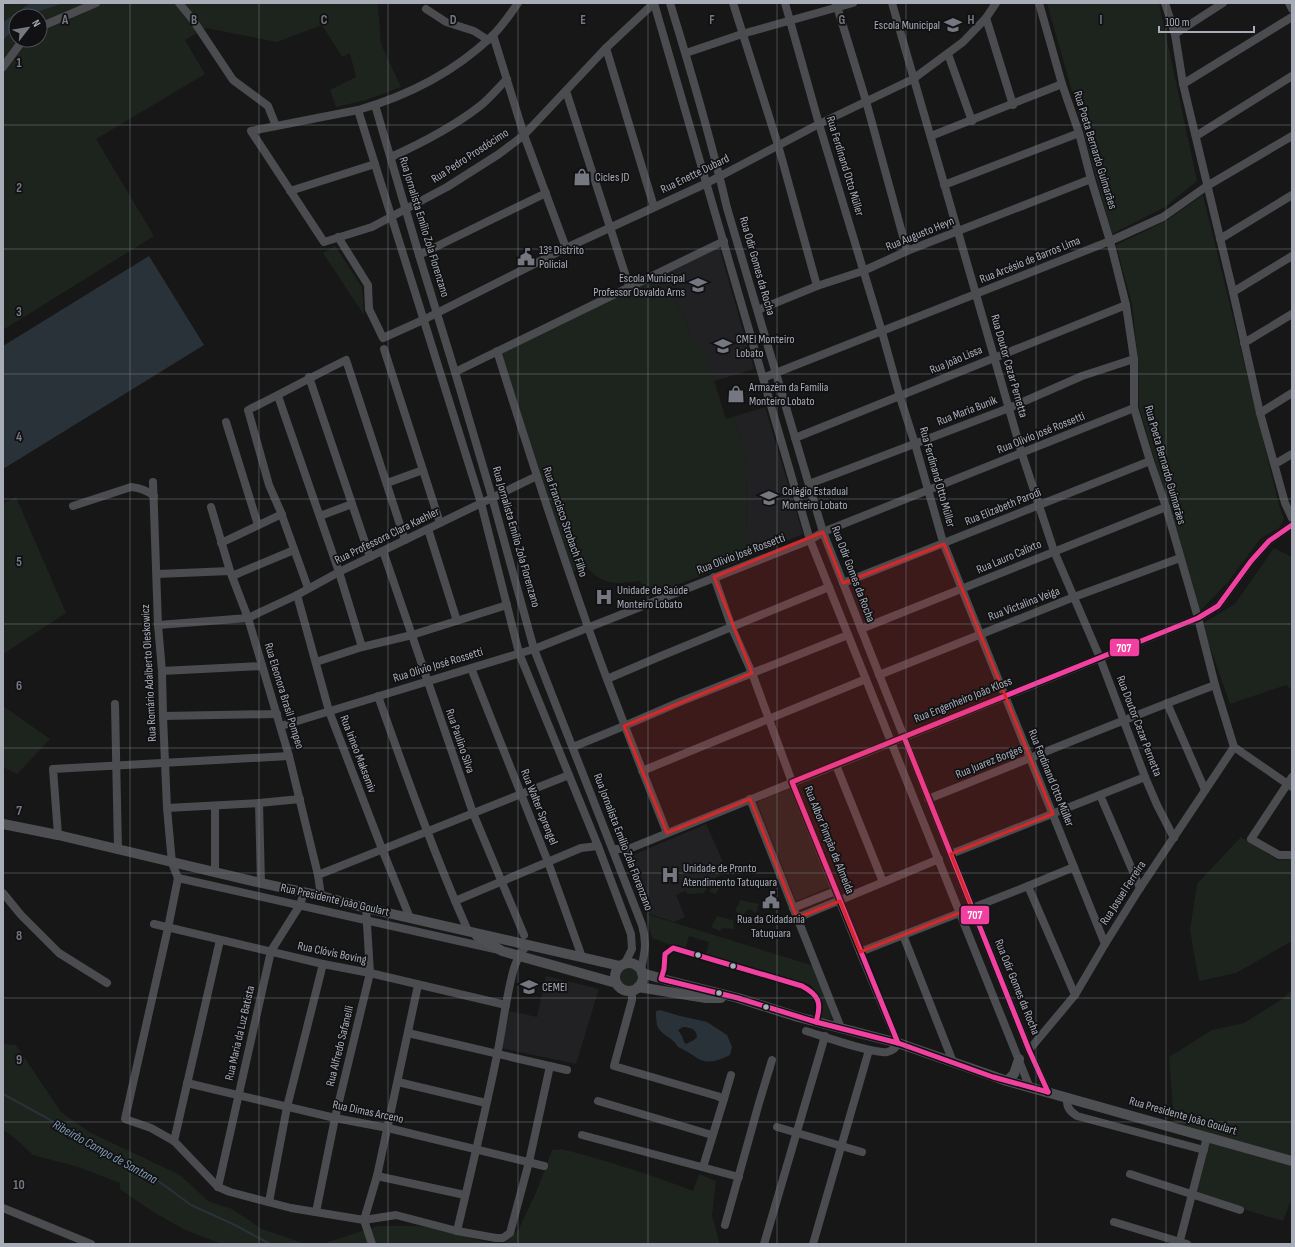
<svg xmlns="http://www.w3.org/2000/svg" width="1295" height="1247" font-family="'Sofia Sans Condensed',sans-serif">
<rect width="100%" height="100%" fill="#171717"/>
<g fill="#212123">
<path d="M719,247l35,122 -40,12 -11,-28 -13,-16 -4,-16 -25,-46z"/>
<path d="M765,407l38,127 -56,24 -1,-17 1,-79 -14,-45z"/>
<path d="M706,824l17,38 -18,8 5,11 -34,14 9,22 -11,5 -27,-9 -21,-55z"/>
<path d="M546,976l53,13 -23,75 -75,-16 9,-37 27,6z"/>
</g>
<g fill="#1d241e">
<path d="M3,3h27l-27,19z"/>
<path d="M64,3h313l1,3 3,38 20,43 -35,13 -30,7 -6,-17 26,-13 -6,-24 -8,4 -20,-32 -45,17 -71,-14 -21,12 20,34 -109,65 58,97 -151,94v-290l13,-13v13h24v-24h-7l7,-5z"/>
<path d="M1047,3h112l38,178 -32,26 -53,27z"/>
<path d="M1203,195l76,310 5,14 -5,9 -18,10 -33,44 -29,30 -60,-205 -1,-49 -6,-54 -16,-59 50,-24z"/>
<path d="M335,246l27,41 2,28 -41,-62z"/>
<path d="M661,275l25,46 4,16c18,12 29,61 36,82l7,-2 14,45 -1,79 1,17 -101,39 -6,-16c-26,3 -35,5 -54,-14l-13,5 -73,-222 55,-22z"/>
<path d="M16,497l50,116 -63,41v-150z"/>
<path d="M1274,548l18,9v133l-6,-5 -56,19 -28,-80 33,-20z"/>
<path d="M3,706l47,33 -33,35 -14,-7z"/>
<path d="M791,788l39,99 -34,14 -39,-99z"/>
<path d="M1241,837l36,23 15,-1v82l-56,32 -37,8 -9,-51 7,-46z"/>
<path d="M723,862l3,5 11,2 -2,6c-15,-4 -25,4 -31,18l-17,1 -1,-4 24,-9 -5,-11z"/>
<path d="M725,877l9,2 -3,6c-8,-1 -12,2 -15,9l-7,-2 7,-11z"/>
<path d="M740,900l19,4 -3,9 -7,-4 -9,9 -5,-9 3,-3z"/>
<path d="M646,914l168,52 18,53 -12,-1c5,-12 -3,-23 -9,-33l-105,-31 3,-12 -20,-6 -4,14 -33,-12z"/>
<path d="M717,916l10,3 6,1 1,9 -12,-1 -2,3 -9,-4z"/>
<circle cx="629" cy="977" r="9"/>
<path d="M1292,989v209l-9,23 -90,-27 17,-56 -36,-16 -5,-65 43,-27 32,-7 40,-25z"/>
<path d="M3,1044l13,1 45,67 30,21 89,42 28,26 24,8 30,20 44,15h-84l-37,-14 -35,-20 -30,-21v-6l-42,-16 -45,-12 -18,-17 -12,-8z"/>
<path d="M562,1149c45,12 88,25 131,42l6,-17 17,7 -4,35 8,28h-216l15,-15 18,-39 15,-40z"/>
<path d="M378,1226h43l74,18h-173z"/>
</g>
<g fill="#2a3239" fill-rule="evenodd">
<path d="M30,3h34l-24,8 -7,5h-17v11l-13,13v-18z"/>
<path d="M149,256l55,89 -201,124v-123z"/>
<path d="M660,1010l20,6 27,6 20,13 5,12 -2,8c-29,14 -28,3 -52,-8 -5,-10 -18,-12 -21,-22 -1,-5 -1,-10 -1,-14zM683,1027c8,1 13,1 14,10l-3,3 -8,4 -2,-2 -2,-6 -4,-6z"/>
</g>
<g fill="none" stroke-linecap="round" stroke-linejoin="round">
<path stroke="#2a3239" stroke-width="2" d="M3,1094l42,23 63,38 38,17 45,33 44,20 35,19"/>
<g stroke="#4b4c50" stroke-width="8">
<path d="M179,3l14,17 40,60 35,26 8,20"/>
<path d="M518,3c-8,11 -16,24 -27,34 -37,35 -84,59 -133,73l-107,21 73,111 48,-15 75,-40 52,-33 25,-19 82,-87 48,-45"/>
<path d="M654,3l156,537 220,548"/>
<path d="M670,3c21,68 41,136 57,205l96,324 61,155 145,363 19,42"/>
<path d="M733,3l45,142 39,141"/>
<path d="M785,3l34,121 63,208 18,65 15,47 28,98 162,402"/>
<path d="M836,3l30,98 41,150"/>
<path d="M892,3l130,451 32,97 46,107 45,119 12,28 17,33"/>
<path d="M1039,3l23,81 17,49 12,46 19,62 16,64 8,54v49l16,53 16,46 32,111 17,67 19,62 58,40"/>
<path d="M1165,3l10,31 8,50 50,208 27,121 25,90 7,15"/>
<path d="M1289,3l3,6"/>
<path d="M426,9l20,13 28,9 14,9"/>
<path d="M986,18l27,87"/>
<path d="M40,27l56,-24"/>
<path d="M1175,34l48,-31"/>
<path d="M493,35l31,100 42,113"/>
<path d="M606,48l48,159"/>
<path d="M686,53l56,-19 111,-31"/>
<path d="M948,54l24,67"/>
<path d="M3,67l20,-27"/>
<path d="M1183,84l109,-67"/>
<path d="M566,91l63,195"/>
<path d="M375,105l44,150 36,117 37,125 42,152 108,276c5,17 3,27 -1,44"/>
<path d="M358,110l123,393 38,150 79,193 33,88 1,15 -7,14"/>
<path d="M931,136l131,-52"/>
<path d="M1196,136l96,-60"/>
<path d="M391,157c31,-14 62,-30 89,-51 10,-8 18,-18 27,-27"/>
<path d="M944,185l135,-52"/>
<path d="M290,191l85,-27"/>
<path d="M338,237l30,48 1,24 14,29 40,-18 143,-72 141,-65 112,-59 94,-45 50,-37 23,-24 10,-15"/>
<path d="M1220,239l72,-44"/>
<path d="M419,255l127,-62"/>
<path d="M1233,292l59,-36"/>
<path d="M758,310l59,-24 46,-15 44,-20 184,-72"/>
<path d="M1244,343l48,-29"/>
<path d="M384,349l56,174"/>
<path d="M497,351c29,92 59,185 91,276 24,69 52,137 79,206"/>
<path d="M455,372l269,-131"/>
<path d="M309,377l61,180"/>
<path d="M763,378l347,-137 53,-24 44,-31 85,-50"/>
<path d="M278,396l61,176 23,75"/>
<path d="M1260,413l32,-20"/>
<path d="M226,422l32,103"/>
<path d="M795,438l331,-133"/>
<path d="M1275,464l17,-10"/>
<path d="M153,482l5,143 4,46 1,45 4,92 5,55 6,15"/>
<path d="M387,483l36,-13"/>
<path d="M809,484l200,-76 73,-32 52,-17"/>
<path d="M73,506l58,-19c9,1 16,3 23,9"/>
<path d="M211,507l19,64 18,47 41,138 29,119 3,21"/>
<path d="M320,516l32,-12"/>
<path d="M428,529l29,92"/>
<path d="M221,543l61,-29"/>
<path d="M383,551l90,262 51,122"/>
<path d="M157,574l73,-3"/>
<path d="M232,576l62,-26"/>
<path d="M714,577l18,51 20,45 40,109 68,170 38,91c-2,5 -6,8 -11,9 -15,2 -64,-16 -81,-21"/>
<path d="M843,583l307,-122"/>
<path d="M308,588l-28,-78 -11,-25 -21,-75c33,-16 65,-34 98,-50l59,180"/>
<path d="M297,595l32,116 53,138 28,69"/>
<path d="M158,625l90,-7 49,-23 42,-23 198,-96"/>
<path d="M861,629l305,-122"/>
<path d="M316,662l46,-15 50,-12 95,-30"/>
<path d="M471,668l77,194 34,95"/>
<path d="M162,671l100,-5"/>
<path d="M879,675l195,-78 106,-39"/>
<path d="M607,679l54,-23 168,-69"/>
<path d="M378,696c28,79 56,158 90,235"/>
<path d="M1167,703l38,87"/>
<path d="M115,704l3,146"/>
<path d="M163,716l114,-2"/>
<path d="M281,726l253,-77 276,-109 13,-8 311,-124"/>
<path d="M573,747l51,-21 58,-25 166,-66"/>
<path d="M836,765l47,117"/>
<path d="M642,771l224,-92"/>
<path d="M1292,777l-41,62 28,16h13"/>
<path d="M1100,795l40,93"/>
<path d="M750,799l91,229"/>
<path d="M928,799c96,-38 191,-78 287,-114"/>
<path d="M259,803l2,80"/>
<path d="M215,806v66"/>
<path d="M167,808l92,-5 41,-4"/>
<path d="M58,835l-5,-66 236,-13"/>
<path d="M613,849h11l7,-1 567,-230 20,-12 33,-45 18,-20 23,-16"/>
<path d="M951,854l194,-77"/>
<path d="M318,875l251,-100"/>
<path d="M178,878l-10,50 -43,191 26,9 23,13 44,46 12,5 61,16 73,12 32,-5 61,16 39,7h7l7,-5 19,-71 21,-96"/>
<path d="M178,878l321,72"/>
<path d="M1028,886l47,109"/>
<path d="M3,893l18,22 38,38 48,30"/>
<path d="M455,901l126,-53 17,-2"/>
<path d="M793,908l43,-17"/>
<path d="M797,918l142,-59"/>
<path d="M154,924l169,40 47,9 136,32"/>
<path d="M903,935l50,127"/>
<path d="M860,952l168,-66 46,-19"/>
<path d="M632,990v10l-18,66 103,30 7,3 -21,68"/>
<path d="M408,1033l159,37"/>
<path d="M1029,1050l46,-55 30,-51 35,-56 94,-141"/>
<path d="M398,1082l88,21"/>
<path d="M187,1083l148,35 53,10 156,38"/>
<path d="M1067,1097c-1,9 2,14 10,19l127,34"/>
<path d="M724,1099l7,-24"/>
<path d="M598,1101l114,34"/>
<path d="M777,1127l85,25"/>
<path d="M582,1135l157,42"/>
<path d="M174,1141l46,-201"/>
<path d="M1130,1174l110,36"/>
<path d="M377,1176l88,19"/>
<path d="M218,1187l53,-236 29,-46 4,-13"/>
<path d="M269,1202l18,-95 36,-143"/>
<path d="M3,1208l88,36"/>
<path d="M316,1212l19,-94 35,-145 -4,-65"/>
<path d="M364,1220l13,-44 41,-191"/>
<path d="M364,1220l8,24"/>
<path d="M1114,1222l73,22"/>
<path d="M725,1225l34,-122 13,-43"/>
<path d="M457,1231c14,-59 28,-117 40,-176 6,-29 9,-59 17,-87 3,-8 8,-22 17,-23"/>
<path d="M764,1244l61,-208"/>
<path d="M813,1244l56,-194"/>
<path d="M1179,1244l28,-107"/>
</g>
<g stroke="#4d4f52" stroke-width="10">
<path d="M3,824l55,11 203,48 60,13 45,12 254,58"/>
<path d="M477,936l25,15 114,32"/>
<circle cx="629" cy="977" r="14"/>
<path d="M642,973l28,8 68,17 60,19 100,26 109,38 285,80"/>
<path d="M638,987l68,11h15"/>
<path d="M1007,1081l7,-7 5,-15"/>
</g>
<g stroke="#111113" stroke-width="8">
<g id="bus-1">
<path d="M904,737l125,313 19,42"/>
<path d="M673,948l129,38c17,9 20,17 14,36l-78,-24 -77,-19 3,-10 1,-15z"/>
<path d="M816,1022l82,21 95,34 55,15"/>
<path d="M898,1043l-106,-261 406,-164 20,-12 33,-45 18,-20 23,-16"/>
</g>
</g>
<use href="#bus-1" stroke="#f240a1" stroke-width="5"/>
</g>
<path fill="#d62828" fill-opacity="0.2" stroke="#d62828" stroke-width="3" stroke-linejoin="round" d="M823,532l20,51 101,-39 109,270 -102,40 21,54 -112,44 -20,-51 -43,17 -47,-119 -83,34 -43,-107 128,-53 -38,-96z"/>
<path fill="none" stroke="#757880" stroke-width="1" stroke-opacity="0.55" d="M130,3v1241M259,3v1241M388,3v1241M518,3v1241M648,3v1241M777,3v1241M906,3v1241M1036,3v1241M1166,3v1241M3,125h1289M3,249h1289M3,374h1289M3,499h1289M3,624h1289M3,748h1289M3,873h1289M3,998h1289M3,1122h1289"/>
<defs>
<g id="school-bare" transform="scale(1.38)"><path d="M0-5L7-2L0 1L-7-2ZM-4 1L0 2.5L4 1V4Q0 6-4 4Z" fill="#757880" stroke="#111113" stroke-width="2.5" paint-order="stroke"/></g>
<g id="shop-bare" transform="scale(1.38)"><path d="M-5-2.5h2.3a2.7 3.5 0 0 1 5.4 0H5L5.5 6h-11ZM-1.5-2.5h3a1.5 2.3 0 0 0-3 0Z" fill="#757880" stroke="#111113" stroke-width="2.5" paint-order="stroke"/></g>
<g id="civic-bare" transform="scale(1.38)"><path d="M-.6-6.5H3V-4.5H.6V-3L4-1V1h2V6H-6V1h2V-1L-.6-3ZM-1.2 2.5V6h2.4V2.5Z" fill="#757880" stroke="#111113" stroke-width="2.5" paint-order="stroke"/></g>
<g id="hospital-bare" transform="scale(1.38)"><path d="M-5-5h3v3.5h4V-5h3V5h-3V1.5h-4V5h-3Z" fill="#757880" stroke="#111113" stroke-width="2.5" paint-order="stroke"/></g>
</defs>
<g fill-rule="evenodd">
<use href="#school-bare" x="953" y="25"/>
<use href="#shop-bare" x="582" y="177"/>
<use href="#civic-bare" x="526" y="257"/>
<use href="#school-bare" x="698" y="285"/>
<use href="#school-bare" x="723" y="346"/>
<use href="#shop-bare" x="736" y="394"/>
<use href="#school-bare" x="769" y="498"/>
<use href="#hospital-bare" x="604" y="597"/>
<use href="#hospital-bare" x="670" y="875"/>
<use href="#civic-bare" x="771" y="900"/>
<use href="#school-bare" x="529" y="987"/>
</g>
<g fill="#a8adb8" stroke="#111113" stroke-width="1.5">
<circle cx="698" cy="955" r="3.5"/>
<circle cx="733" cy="966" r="3.5"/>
<circle cx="719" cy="993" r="3.5"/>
<circle cx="766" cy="1007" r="3.5"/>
</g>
<g text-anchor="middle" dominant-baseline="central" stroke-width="3.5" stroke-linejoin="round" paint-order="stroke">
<g font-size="12" fill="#a8adb8" stroke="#111113" text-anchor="start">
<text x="940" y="25" text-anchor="end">Escola Municipal</text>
<text x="595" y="177">Cicles JD</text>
<text x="539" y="250">13º Distrito<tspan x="539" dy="14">Policial</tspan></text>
<text x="685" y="278" text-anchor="end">Escola Municipal<tspan x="685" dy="14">Professor Osvaldo Arns</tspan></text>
<text x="736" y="339">CMEI Monteiro<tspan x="736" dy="14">Lobato</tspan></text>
<text x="749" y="387">Armazém da Família<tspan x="749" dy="14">Monteiro Lobato</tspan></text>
<text x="782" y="491">Colégio Estadual<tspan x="782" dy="14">Monteiro Lobato</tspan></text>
<text x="617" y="590">Unidade de Saúde<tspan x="617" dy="14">Monteiro Lobato</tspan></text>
<text x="683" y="868">Unidade de Pronto<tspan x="683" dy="14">Atendimento Tatuquara</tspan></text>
<text x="771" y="919" text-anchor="middle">Rua da Cidadania<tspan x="771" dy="14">Tatuquara</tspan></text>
<text x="542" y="987">CEMEI</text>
</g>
<g font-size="12" fill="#a8adb8" stroke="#111113">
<text transform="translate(1095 150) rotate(73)">Rua Poeta Bernardo Guimarães</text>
<text transform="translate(470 156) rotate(-33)">Rua Pedro Prosdócimo</text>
<text transform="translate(845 166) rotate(73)">Rua Ferdinand Otto Müller</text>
<text transform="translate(695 174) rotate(-26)">Rua Enette Dubard</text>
<text transform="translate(424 227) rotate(73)">Rua Jornalista Emílio Zola Florenzano</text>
<text transform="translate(920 234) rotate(-22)">Rua Augusto Heyn</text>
<text transform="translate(1030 260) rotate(-22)">Rua Arcésio de Barros Lima</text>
<text transform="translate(757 266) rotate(74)">Rua Odir Gomes da Rocha</text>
<text transform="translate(956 360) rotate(-23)">Rua João Lissa</text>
<text transform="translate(1009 366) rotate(74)">Rua Doutor Cezar Pernetta</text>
<text transform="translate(967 411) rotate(-21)">Rua Maria Bunik</text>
<text transform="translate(1041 433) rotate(-22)">Rua Olivio José Rossetti</text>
<text transform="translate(1165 465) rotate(74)">Rua Poeta Bernardo Guimarães</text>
<text transform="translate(937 477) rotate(74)">Rua Ferdinand Otto Müller</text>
<text transform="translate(1003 507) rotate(-22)">Rua Elizabeth Parodi</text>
<text transform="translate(565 522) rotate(71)">Rua Francisco Strobach Filho</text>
<text transform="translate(387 536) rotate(-26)">Rua Professora Clara Kaehler</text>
<text transform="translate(516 537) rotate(74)">Rua Jornalista Emílio Zola Florenzano</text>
<text transform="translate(741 554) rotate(-21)">Rua Olivio José Rossetti</text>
<text transform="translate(1009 557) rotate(-23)">Rua Lauro Calixto</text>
<text transform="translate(853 574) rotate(69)">Rua Odir Gomes da Rocha</text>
<text transform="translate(1024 604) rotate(-21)">Rua Victalina Veiga</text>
<text transform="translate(438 665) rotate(-17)">Rua Olivio José Rossetti</text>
<text transform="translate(149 673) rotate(-93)">Rua Romário Adalberto Oleskowicz</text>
<text transform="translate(284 696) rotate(73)">Rua Eleonora Brasil Pompeo</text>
<text transform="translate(963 700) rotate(-22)">Rua Engenheiro João Kloss</text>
<text transform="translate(1139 726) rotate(69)">Rua Doutor Cezar Pernetta</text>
<text transform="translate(460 741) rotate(71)">Rua Paulino Silva</text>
<text transform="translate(358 754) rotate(69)">Rua Irineo Maksemiv</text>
<text transform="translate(989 762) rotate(-22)">Rua Juarez Borges</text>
<text transform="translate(1051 778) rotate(68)">Rua Ferdinand Otto Müller</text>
<text transform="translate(539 807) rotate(68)">Rua Walter Sprengel</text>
<text transform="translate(829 840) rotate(68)">Rua Albor Pimpão de Almeida</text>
<text transform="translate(623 842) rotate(69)">Rua Jornalista Emílio Zola Florenzano</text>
<text transform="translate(1123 893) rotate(-57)">Rua Josuel Ferreira</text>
<text transform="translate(335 900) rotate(13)">Rua Presidente João Goulart</text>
<text transform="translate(332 953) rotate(12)">Rua Clóvis Boving</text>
<text transform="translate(1017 987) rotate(68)">Rua Odir Gomes da Rocha</text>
<text transform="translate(240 1033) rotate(-77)">Rua Maria da Luz Batista</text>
<text transform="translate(340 1046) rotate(-76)">Rua Alfredo Safanelli</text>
<text transform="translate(368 1112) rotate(12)">Rua Dimas Arceno</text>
<text transform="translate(1183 1116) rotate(16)">Rua Presidente João Goulart</text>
</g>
<g font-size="13" font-style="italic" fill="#7f9bb3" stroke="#111113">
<text transform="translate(105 1152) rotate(29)">Ribeirão Campo de Santana</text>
</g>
</g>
<g font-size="13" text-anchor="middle" font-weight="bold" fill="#757880" stroke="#111113" stroke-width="3.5" stroke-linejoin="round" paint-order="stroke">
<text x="65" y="24">A</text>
<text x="194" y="24">B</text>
<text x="324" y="24">C</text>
<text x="453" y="24">D</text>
<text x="583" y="24">E</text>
<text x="712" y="24">F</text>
<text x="842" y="24">G</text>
<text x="971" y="24">H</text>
<text x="1101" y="24">I</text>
<text x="19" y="67">1</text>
<text x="19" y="192">2</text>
<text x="19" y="316">3</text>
<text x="19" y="441">4</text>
<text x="19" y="566">5</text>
<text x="19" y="690">6</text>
<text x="19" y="815">7</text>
<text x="19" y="940">8</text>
<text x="19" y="1064">9</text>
<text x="19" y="1189">10</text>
</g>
<g stroke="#111113" stroke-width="1.5">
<rect x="1109" y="638" width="31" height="19" rx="4" fill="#f240a1"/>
<rect x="960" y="905" width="30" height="20" rx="4" fill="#f240a1"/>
</g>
<g font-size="11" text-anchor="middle" font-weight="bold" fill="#fff">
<text x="1124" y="652">707</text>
<text x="975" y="919">707</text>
</g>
<rect width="1295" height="1247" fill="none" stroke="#a8adb8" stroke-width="8"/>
<g transform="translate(28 28) rotate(59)"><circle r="19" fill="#111113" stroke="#4d4f55"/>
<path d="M0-3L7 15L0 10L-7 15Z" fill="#757880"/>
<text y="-6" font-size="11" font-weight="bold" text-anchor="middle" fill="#a8adb8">N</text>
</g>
<path d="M1159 26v6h95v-6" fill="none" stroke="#a8adb8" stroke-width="2"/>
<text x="1165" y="26" font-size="12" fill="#a8adb8" stroke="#111113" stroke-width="3" paint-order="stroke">100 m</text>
</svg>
